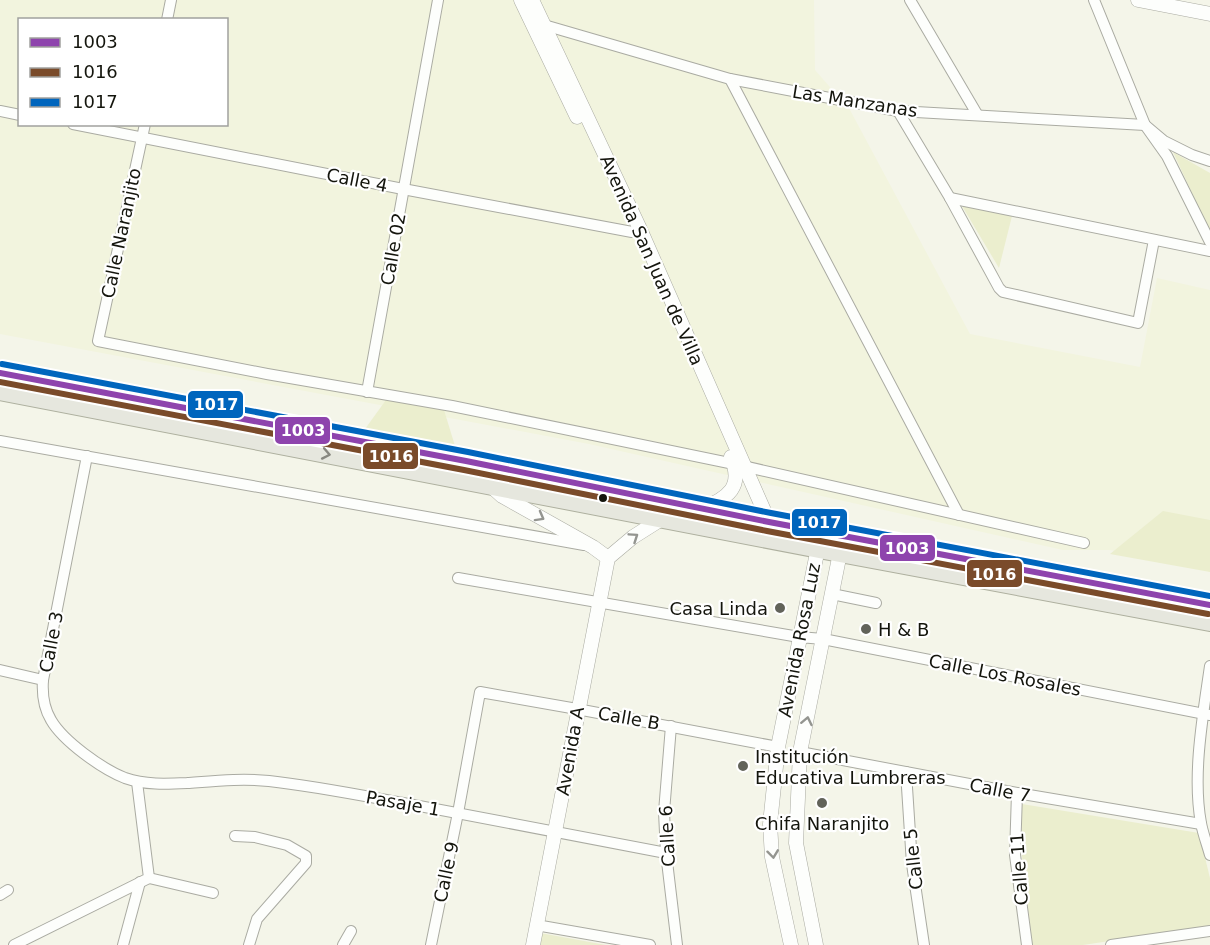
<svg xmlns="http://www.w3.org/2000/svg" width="1210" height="945" font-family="'DejaVu Sans',sans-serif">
<rect width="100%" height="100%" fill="#f4f5e9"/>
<path fill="#f2f4de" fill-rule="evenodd" d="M0,0h814l1,70 35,40 120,224 170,33 17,-89 53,12v274l-101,-14h-46l-474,-106 -589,-110zM20,20h206v104h-206z"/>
<g fill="#ebeece">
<path d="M1173,152l37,21v59z"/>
<path d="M962,206l50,10 -13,52z"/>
<path d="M386,400l58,10 11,36 -90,-17z"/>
<path d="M1163,511l47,9v52l-100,-18z"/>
<path d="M1022,804l177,29 11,45v48l-127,19h-51l-10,-89z"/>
<path d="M540,933l66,12h-67z"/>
</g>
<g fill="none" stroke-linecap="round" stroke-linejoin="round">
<g stroke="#aaaba2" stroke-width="12">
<g id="minor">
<path d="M910,0l67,114"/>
<path d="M1094,0l51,125 22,31 43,86"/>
<path d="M167,20l4,-20"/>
<path d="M540,26l4,-1 186,54 168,32 247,14 19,16 28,14 18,6"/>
<path d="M730,79l229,436"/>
<path d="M0,111l20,4"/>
<path d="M898,111l52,87 49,90 4,4 135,31 16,-83"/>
<path d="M73,124l330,65 229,43 8,-3"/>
<path d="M145,124l-47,217 169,33 185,32 156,32 126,26 350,79"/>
<path d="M950,198l260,53"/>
<path d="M367,392l71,-392"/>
<path d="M0,441l584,104"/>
<path d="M87,456l-44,224c-1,14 0,27 8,40 12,21 51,49 74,58 20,7 41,6 62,5 27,-2 55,-5 82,-2 45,5 90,14 134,22 88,16 176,33 263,50"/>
<path d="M458,578l341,59 24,2 387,76"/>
<path d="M832,594l44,9"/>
<path d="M1210,666c-7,49 -18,109 -9,157 2,11 6,21 9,32"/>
<path d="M0,670l43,10"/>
<path d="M671,726l-7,86 2,41 11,92"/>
<path d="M800,752l217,41 184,31"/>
<path d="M906,772l6,92 12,81"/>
<path d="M1017,793l-2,62 12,90"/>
<path d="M235,836l20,1 32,8 19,11v7l-49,56 -8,26"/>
<path d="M149,878l64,15"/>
<path d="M0,895l8,-5"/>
<path d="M536,925l114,20"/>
<path d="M14,945l135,-67 -12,-96"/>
<path d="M123,945l17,-63"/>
<path d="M343,945l8,-14"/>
<path d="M431,945l27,-132 22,-121 97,17 201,38"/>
<path d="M1111,945l99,-14"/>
</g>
</g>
<g stroke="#aaaba2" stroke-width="15">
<g id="tertiary">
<path d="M521,0l56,117"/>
<path d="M532,0l108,229 129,293"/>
<path d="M1138,0l72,14"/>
<path d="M491,486l11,10 91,51 15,11"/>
<path d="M702,509c26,-11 42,-22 29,-52"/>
<path d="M533,945l75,-387 25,-21 30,-19"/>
<path d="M791,945l-19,-88 -2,-33 8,-77 40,-199"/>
<path d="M816,945l-20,-102 4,-91 40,-199"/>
</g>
</g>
<g stroke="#aeb09f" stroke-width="20">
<g id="trunk">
<path d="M0,373l466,88 303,61 441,83"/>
<path d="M0,391l840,162 370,69"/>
</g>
</g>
<use href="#minor" stroke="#fdfefc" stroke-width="10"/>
<use href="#tertiary" stroke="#fdfefc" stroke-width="14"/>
<use href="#trunk" stroke="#e6e7de" stroke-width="18"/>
<g stroke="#fff" stroke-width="10">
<path id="bus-1" d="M0,373l466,88 303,61 441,83"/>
</g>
<g stroke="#fff" stroke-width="10">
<path id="bus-2" d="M0,382l464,88 303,61 441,83"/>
</g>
<g stroke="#fff" stroke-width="10">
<path id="bus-3" d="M2,364l466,88 303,61 439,83"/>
</g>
<use href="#bus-1" stroke="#8e44ad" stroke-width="6"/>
<use href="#bus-2" stroke="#7a4b2a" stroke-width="6"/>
<use href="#bus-3" stroke="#0065bd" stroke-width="6"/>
</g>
<defs><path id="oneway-chevron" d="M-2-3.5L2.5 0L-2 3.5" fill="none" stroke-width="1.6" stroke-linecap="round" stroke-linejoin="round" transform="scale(1.5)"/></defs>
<use stroke="#888880" href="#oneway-chevron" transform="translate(326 454) rotate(11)"/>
<g stroke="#949590">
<use href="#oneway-chevron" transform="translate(540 517) rotate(29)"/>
<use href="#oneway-chevron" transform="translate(634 537) rotate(-34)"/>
<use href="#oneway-chevron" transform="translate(807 721) rotate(-78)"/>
<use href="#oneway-chevron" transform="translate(773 854) rotate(83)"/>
</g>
<circle fill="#14150d" stroke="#fff" stroke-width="2" cx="603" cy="498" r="5"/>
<g fill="#62635a" stroke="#fff" stroke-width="2">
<circle cx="780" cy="608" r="6"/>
<circle cx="866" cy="629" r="6"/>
<circle cx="743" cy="766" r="6"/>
<circle cx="822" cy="803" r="6"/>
</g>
<g text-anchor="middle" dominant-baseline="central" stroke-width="4.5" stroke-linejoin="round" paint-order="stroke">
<g font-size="18" fill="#14150d" stroke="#fff">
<text transform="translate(855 101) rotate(9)">Las Manzanas</text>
<text transform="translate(357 180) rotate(11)">Calle 4</text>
<text transform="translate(121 233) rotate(-78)">Calle Naranjito</text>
<text transform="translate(393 249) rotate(-80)">Calle 02</text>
<text transform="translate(652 260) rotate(66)">Avenida San Juan de Villa</text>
<text transform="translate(799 640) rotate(-79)">Avenida Rosa Luz</text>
<text transform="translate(51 642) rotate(-79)">Calle 3</text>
<text transform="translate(1005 675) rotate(11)">Calle Los Rosales</text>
<text transform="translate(629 718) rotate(10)">Calle B</text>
<text transform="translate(570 751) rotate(-80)">Avenida A</text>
<text transform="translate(1000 790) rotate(11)">Calle 7</text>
<text transform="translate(403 803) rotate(10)">Pasaje 1</text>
<text transform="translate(667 836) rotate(-93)">Calle 6</text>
<text transform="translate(913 859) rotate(-96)">Calle 5</text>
<text transform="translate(1019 869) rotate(-94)">Calle 11</text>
<text transform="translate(446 872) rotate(-78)">Calle 9</text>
</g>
<g font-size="18" fill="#14150d" stroke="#fff" text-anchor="start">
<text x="768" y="608" text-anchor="end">Casa Linda</text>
<text x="878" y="629">H &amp; B</text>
<text x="755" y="756">Institución<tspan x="755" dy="21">Educativa Lumbreras</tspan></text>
<text x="822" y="823" text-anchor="middle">Chifa Naranjito</text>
</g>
</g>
<g stroke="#fff" stroke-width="2">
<rect x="187" y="390" width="57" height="29" rx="6" fill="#0065bd"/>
<rect x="274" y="416" width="57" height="29" rx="6" fill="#8e44ad"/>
<rect x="362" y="442" width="57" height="28" rx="6" fill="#7a4b2a"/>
<rect x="791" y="508" width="57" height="29" rx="6" fill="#0065bd"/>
<rect x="879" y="534" width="57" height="28" rx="6" fill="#8e44ad"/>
<rect x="966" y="559" width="57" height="29" rx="6" fill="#7a4b2a"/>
</g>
<g font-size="16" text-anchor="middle" font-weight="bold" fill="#fff">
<text x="216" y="410">1017</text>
<text x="303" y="436">1003</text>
<text x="391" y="462">1016</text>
<text x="819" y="528">1017</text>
<text x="907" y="554">1003</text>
<text x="994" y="580">1016</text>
</g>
<rect x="18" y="18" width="210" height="108" fill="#ffffff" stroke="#a1a19e" stroke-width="1.5"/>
<rect x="30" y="38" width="30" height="9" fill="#8e44ad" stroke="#a1a19e" stroke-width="1.5"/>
<text x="72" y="48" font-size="18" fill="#14150d">1003</text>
<rect x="30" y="68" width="30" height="9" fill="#7a4b2a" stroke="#a1a19e" stroke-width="1.5"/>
<text x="72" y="78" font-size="18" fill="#14150d">1016</text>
<rect x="30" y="98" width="30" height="9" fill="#0065bd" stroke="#a1a19e" stroke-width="1.5"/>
<text x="72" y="108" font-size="18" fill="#14150d">1017</text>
</svg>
